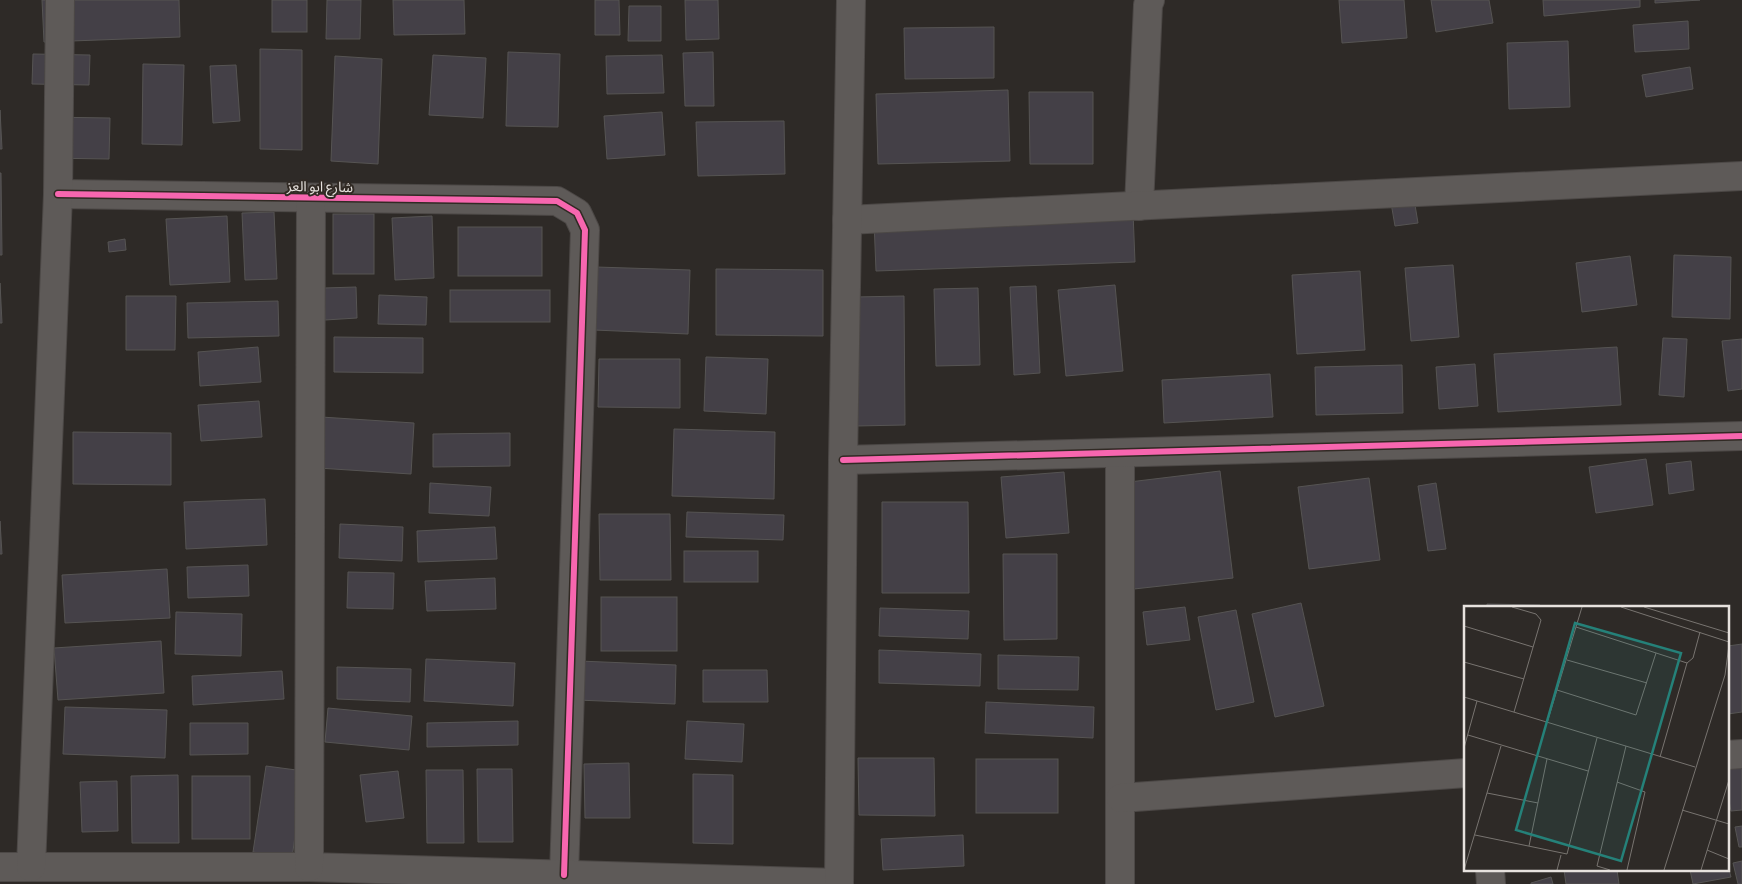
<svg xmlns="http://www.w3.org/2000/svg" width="1742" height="884" font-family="Commissioner,'Noto Sans Arabic',sans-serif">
<rect width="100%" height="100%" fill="#2e2a27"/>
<g fill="#444047" stroke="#565453">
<path d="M42,0h137l1,37 -136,5z"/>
<rect x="272" y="0" width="35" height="32"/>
<path d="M327,0h34l-1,39h-34z"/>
<path d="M393,0h71l1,34 -71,1z"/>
<path d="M595,0h24l1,35h-25z"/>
<path d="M685,0h33l1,39 -33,1z"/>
<path d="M1339,0h65l3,38 -65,5z"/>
<path d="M1431,0h58l4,23 -57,9z"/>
<path d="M1543,0h97v7l-96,9z"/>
<path d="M1655,0h45l-45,3z"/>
<path d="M629,6h32v35h-33z"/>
<path d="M1688,21l1,28 -54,3 -2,-27z"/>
<path d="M994,27v51l-89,1 -1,-51z"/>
<path d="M1568,41l2,66 -61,2 -2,-66z"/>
<path d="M260,49l42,1v100l-42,-1z"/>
<path d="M508,52l52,2 -2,73 -52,-1z"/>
<path d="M713,52l1,54h-29l-2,-53z"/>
<path d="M33,54l57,1 -1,30 -57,-1z"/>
<path d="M433,55l53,3 -3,60 -54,-3z"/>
<path d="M662,55l2,38 -57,1 -1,-38z"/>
<path d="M335,56l47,3 -4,105 -47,-3z"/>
<path d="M143,64l41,1 -2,80 -40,-1z"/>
<path d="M236,65l4,56 -27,2 -3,-57z"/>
<path d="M1690,67l3,22 -47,8 -4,-22z"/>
<path d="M1008,90l2,71 -132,3 -2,-70z"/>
<path d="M1029,92h64v72h-63z"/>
<path d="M0,110l2,39h-2z"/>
<path d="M662,112l3,43 -58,4 -3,-43z"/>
<path d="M46,117l64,1 -1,41 -64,-1z"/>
<path d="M784,121l1,53 -87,2 -2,-54z"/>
<path d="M0,173h1l1,82h-2z"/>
<path d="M1413,193l5,30 -23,3 -5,-29z"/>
<path d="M274,212l3,67 -32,1 -3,-67z"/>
<path d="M1133,212l2,50 -259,9 -2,-50z"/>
<rect x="333" y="214" width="41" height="60"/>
<path d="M227,216l3,66 -60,3 -4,-66z"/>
<path d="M432,216l2,62 -39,2 -3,-62z"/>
<rect x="458" y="227" width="84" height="49"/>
<path d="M125,239l1,11 -17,2 -1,-10z"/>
<path d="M1674,255l57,2 -1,62 -58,-2z"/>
<path d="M1630,256l7,49 -55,7 -6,-49z"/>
<path d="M1453,265l6,72 -48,4 -6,-73z"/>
<path d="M596,267l94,3 -2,64 -94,-4z"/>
<path d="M716,269l107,1v66l-107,-1z"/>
<path d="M1360,271l5,79 -68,4 -5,-79z"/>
<path d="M0,283l2,40h-2z"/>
<path d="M1115,285l8,86 -57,5 -8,-86z"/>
<path d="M1036,286l4,87 -26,2 -4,-88z"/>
<path d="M356,287l1,31 -32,2 -1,-32z"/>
<path d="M978,288l2,77 -44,1 -2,-77z"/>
<rect x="450" y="290" width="100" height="32"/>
<path d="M379,295l48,2 -1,28 -48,-1z"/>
<path d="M126,296h50l-1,54h-49z"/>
<path d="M904,296l1,129 -49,1 -1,-129z"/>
<path d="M278,301l1,35 -91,2 -1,-35z"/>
<path d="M334,337l89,1v35l-89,-1z"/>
<path d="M1663,338l24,1 -3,58 -25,-2z"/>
<path d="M1742,339v50l-14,2 -6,-50z"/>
<path d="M258,347l3,35 -61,4 -2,-34z"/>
<path d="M1617,347l4,58 -123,7 -4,-58z"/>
<path d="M706,357l62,2 -2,55 -62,-3z"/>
<path d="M599,359h81v49l-82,-1z"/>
<path d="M1475,364l3,42 -39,3 -3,-42z"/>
<path d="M1402,365l1,48 -87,2 -1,-48z"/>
<path d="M1270,374l3,43 -109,6 -2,-43z"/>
<path d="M259,401l3,36 -61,4 -3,-36z"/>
<path d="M321,417l93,6 -3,51 -93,-6z"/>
<path d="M674,429l101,3 -1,67 -102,-3z"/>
<path d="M73,432l98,1v52l-98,-1z"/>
<path d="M510,433v33l-77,1v-33z"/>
<path d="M1646,459l7,46 -57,8 -7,-46z"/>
<path d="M1691,461l3,29 -25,4 -3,-30z"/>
<path d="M1220,471l13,107 -99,11 -13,-106z"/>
<path d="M1064,472l5,61 -63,5 -5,-61z"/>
<path d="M1369,478l11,82 -71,9 -11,-82z"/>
<path d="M430,483l61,4 -2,29 -60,-3z"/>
<path d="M1436,483l10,66 -18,2 -10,-65z"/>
<path d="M265,499l2,46 -81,4 -2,-47z"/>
<path d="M882,502h86l1,91h-87z"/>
<path d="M687,512l97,3 -1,25 -97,-3z"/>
<path d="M599,514h71l1,66h-71z"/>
<path d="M0,521l2,33h-2z"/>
<path d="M340,524l63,3 -1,34 -63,-3z"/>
<path d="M495,527l2,32 -79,3 -1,-31z"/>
<rect x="684" y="551" width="74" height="31"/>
<path d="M1003,554h54v85l-53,1z"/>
<path d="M248,565l1,31 -61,2 -1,-31z"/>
<path d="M167,569l3,49 -105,5 -3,-48z"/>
<path d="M348,572l46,1 -1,36 -46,-1z"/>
<path d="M495,578l1,31 -69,2 -2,-30z"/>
<rect x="601" y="597" width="76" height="54"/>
<path d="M1301,603l23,103 -49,11 -23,-103z"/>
<path d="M1487,604l53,1v3h-53z"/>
<path d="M1185,607l5,33 -43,5 -4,-33z"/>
<path d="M880,608l89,3 -1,28 -89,-3z"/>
<path d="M1236,610l18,92 -38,8 -18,-93z"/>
<path d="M176,612l66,2 -1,42 -66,-2z"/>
<path d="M161,641l3,52 -106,7 -4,-52z"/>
<path d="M1742,644v68l-14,2v-68z"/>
<path d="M879,650l102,4 -1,32 -101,-3z"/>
<path d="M998,655l81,2 -1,33 -80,-1z"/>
<path d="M426,659l89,4 -2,43 -89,-5z"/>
<path d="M579,661l97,4 -1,39 -98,-4z"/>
<path d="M337,667l74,2 -1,33 -73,-3z"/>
<path d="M703,670h64l1,32h-65z"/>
<path d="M282,671l2,28 -91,6 -1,-29z"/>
<path d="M986,702l108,5 -1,31 -108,-5z"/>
<path d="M65,707l102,3 -2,48 -102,-4z"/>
<path d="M328,708l84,8 -3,34 -84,-8z"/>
<path d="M518,721v24l-91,2v-24z"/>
<path d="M687,721l57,3 -2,38 -57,-3z"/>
<path d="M190,723h58v31l-58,1z"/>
<path d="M1742,753v57l-11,1 -3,-16v-39z"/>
<path d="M858,758h76l1,58 -76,-1z"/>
<rect x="976" y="759" width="82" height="54"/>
<path d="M629,763l1,55h-45l-1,-54z"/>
<path d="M266,766l38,5 -12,87 -39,-6z"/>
<path d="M477,769h35l1,73h-35z"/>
<path d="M426,770h37l1,73h-37z"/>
<path d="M398,771l6,47 -38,4 -6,-47z"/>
<path d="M693,774l40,1v69l-40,-1z"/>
<path d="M178,775l1,68h-47l-1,-67z"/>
<rect x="192" y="776" width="58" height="63"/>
<path d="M117,781l1,50 -36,1 -2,-50z"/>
<path d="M1742,826v21h-3l-4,-20z"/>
<path d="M963,835l1,31 -81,4 -2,-31z"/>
<path d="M1742,861v23h-4l-5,-21z"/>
<path d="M1728,866l3,11 -38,7 -3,-14h38z"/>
<path d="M1564,870h53l2,14h-53z"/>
<path d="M1551,877l2,7h-22v-1z"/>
</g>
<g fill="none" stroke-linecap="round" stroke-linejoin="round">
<g stroke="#4c4846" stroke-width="30">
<g id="minor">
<path d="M58,194l499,7 20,12 8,17 -21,645"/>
<path d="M1139,206l9,-201 2,-5"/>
<path d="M847,220l895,-44"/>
<path d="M1120,453v431"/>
<path d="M843,460l899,-24"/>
<path d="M1728,755l14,-1"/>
<path d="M1121,798l345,-25"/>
<path d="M0,867h309l530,16"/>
<path d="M31,867l27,-673 2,-194"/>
<path d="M309,867l2,-669"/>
<path d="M1490,870l1,14"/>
<path d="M839,884l4,-424 8,-460"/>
</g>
</g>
<use href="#minor" stroke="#5e5a58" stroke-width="28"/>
<g stroke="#312a24" stroke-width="9">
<g id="cycleway">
<path d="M58,194l499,7 20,12 8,17 -21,645"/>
<path d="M843,460l899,-24"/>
</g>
</g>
<use href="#cycleway" stroke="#f766af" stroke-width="6"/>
</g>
<g text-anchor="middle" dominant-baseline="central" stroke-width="4" stroke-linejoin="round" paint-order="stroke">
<g font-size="14" fill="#e7e2de" stroke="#312a24">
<text transform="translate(320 186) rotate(1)">شارع ابو العز</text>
</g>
</g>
<g transform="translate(1464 606)">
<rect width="265" height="265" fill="#2e2a27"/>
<path fill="none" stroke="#787470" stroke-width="1" d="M48,1l24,7 5,6 -27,92M157,1l108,35M180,1l85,26M0,20l69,21M112,21l111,36M103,54l80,23M0,56l60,17M93,84l79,25 20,-62M0,91l231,70M83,117l35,-116M4,129l120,36M0,142l13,-47M196,151l27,-94 6,-5 7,-26M153,176l28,10 -18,78M23,187l51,10M218,204l47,14M11,229l92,19 30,-116M65,240l18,-87M243,244l22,9M0,264l37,-124M93,264l4,-15M146,264l-13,-4 29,-120M200,264l61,-195 4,-30M237,264l28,-90"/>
<path fill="#258179" fill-opacity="0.15" stroke="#258179" stroke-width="2.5" d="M111,17l106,30 -60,208 -105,-31z"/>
<rect width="265" height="265" fill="none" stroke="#e7e2de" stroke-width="2.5"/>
</g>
</svg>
